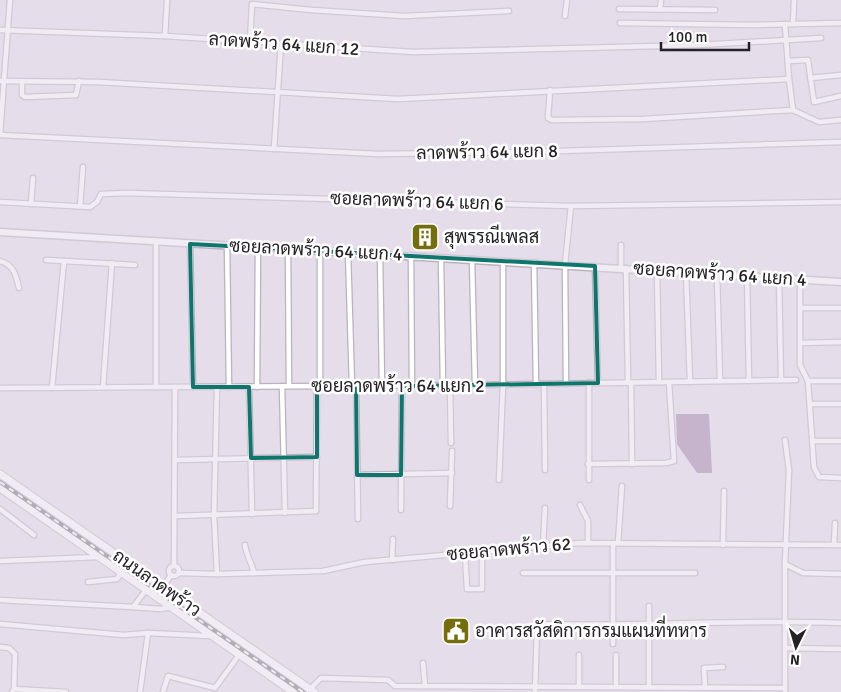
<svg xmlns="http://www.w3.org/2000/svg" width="841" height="692" font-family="Signika,Sarabun,sans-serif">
<rect width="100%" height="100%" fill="#e5dde9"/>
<path fill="#9f83ac" d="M676,414h33l3,59h-15l-20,-29z"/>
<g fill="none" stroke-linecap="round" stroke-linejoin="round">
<g stroke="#bab2be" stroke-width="7">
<g id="street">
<path d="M619,9l96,1"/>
<path d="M660,9l1,-9"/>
<path d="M565,16l2,-16"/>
<path d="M620,23l134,2 87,-2"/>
<path d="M785,24l4,55 4,31"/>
<path d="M793,24l1,-24"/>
<path d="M0,30l165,6 248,16 286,-7 122,-7"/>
<path d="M165,36l2,-36"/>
<path d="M250,41l2,-37 59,6 93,6 105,-5"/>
<path d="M788,61l20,-1 6,42 27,-6"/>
<path d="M810,78l31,-3"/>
<path d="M0,81l98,1 300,17 391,-20"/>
<path d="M22,81v14l3,2 51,-2 3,-14"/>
<path d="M550,90l-2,28 4,2 91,-1 150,-9 26,12 22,-2"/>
<path d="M0,134l10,-134"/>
<path d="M0,135l378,19 150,-2 313,-10"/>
<path d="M274,149l7,-106"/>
<path d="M0,202l90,5 7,-5 4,-8 26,-1 444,13 270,-4"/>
<path d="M31,204l2,-26"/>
<path d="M80,206l3,-39"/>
<path d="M190,244l3,143"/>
<path d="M227,245l2,142"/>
<path d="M288,248l1,138"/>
<path d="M320,251v135"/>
<path d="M348,252l4,134"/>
<path d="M380,253l2,133"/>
<path d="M411,256l1,130"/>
<path d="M441,258l2,128"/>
<path d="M472,259l3,126"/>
<path d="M46,260l89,5"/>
<path d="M0,261c14,4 16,14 19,27"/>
<path d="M534,262l2,122"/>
<path d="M595,266l3,117"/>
<path d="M621,268v-23"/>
<path d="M626,268l2,115"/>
<path d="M657,270l2,112"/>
<path d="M686,272l4,110"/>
<path d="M717,274l3,107"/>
<path d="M747,275l2,106"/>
<path d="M779,278l2,102"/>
<path d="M800,279v86l8,16 6,86 5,10 22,1"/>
<path d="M800,308h41"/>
<path d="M800,343l41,-1"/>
<path d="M808,381h33"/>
<path d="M631,383l1,81"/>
<path d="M544,384l1,86"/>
<path d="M566,384l-1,-120 6,-58"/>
<path d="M450,385l1,58"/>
<path d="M282,386l3,127"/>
<path d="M356,386l2,133"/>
<path d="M103,387l9,-124"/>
<path d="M156,387v-145"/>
<path d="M217,387l-3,128 3,59"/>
<path d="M249,387l3,127"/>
<path d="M257,387l1,-140"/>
<path d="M0,388l481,-3 315,-5"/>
<path d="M52,388l12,-127"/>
<path d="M810,404h31"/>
<path d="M785,440l4,30 -4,94v128"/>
<path d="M814,441h27"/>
<path d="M176,460l141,-3"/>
<path d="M588,464l78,-1 8,-2 -5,-79"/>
<path d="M357,475l95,-2"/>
<path d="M499,480l4,-95v-124"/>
<path d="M589,480v-97"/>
<path d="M580,505l8,16v22"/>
<path d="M450,506l2,-55"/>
<path d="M0,509l34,26"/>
<path d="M401,510l1,-124"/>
<path d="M176,516l140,-5 1,-125"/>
<path d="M618,543l4,-57"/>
<path d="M245,545c1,10 7,18 9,28"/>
<path d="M723,545l1,-54"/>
<path d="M834,545l1,-22"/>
<path d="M543,546l2,-38"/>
<path d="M465,554l2,35h15v-37"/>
<path d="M392,560l1,-21"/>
<path d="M0,561l98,-4"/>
<path d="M785,564l18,9 38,1"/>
<circle cx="174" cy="571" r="5"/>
<path d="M174,566l1,-179"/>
<path d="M179,573l38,1 106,-3 42,-9 215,-19 261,2"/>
<path d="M523,573h172"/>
<path d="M88,582l29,-3 4,-6"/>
<path d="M163,587l8,-12"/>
<path d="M0,600l133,7 13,-17"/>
<path d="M133,607l28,2 10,-2"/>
<path d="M0,624l124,11 24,-2 62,3"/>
<path d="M613,644v-101"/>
<path d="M0,647l9,1 6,6 -1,35"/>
<path d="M786,648l55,1"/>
<path d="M579,655v32"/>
<path d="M423,663l2,23"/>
<path d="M649,686v-80"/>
<path d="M616,687v-32"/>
<path d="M705,687l-1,-19 19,-1"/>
<path d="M310,689l11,-11 67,2 7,6 390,2"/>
<path d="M12,692l2,-3 52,3"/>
<path d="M140,692l8,-59"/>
<path d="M163,692l5,-16 47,12 24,-33"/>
<path d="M535,692l2,-65 3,-3c100,3 201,-5 301,-1"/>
</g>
</g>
<g stroke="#bab2be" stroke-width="9">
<path id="secondary" d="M0,232l841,50"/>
</g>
<g stroke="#bab2be" stroke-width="9">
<g id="primary">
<path d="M0,474l314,218"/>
<path d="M0,488l293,204"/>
</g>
</g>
<use href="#street" stroke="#fff" stroke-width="4.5"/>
<use href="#secondary" stroke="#fff" stroke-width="6"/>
<use href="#primary" stroke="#fff" stroke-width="7"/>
<g stroke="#757078" stroke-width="4">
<path id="rail" d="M0,482l303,210"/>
</g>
<use href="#rail" stroke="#fff" stroke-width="2" stroke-dasharray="5.5" stroke-linecap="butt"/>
</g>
<path d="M0 0H841V692H0ZM190,244l405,22 3,117 -196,3 -1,89h-44l-1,-89h-39v71l-66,1 -2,-71h-56z" fill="#e5dde9" fill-opacity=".55" fill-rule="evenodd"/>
<path fill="none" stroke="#0f766e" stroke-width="4" stroke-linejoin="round" d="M190,244l405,22 3,117 -196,3 -1,89h-44l-1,-89h-39v71l-66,1 -2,-71h-56z"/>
<defs>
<g id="building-square" transform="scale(1.4375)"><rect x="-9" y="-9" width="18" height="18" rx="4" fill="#766e0c" stroke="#fff"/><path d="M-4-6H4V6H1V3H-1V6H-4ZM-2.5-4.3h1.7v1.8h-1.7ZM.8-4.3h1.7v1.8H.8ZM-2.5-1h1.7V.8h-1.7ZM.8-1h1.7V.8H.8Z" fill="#fff"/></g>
<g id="civic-square" transform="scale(1.4375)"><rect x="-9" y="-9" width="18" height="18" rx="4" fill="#766e0c" stroke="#fff"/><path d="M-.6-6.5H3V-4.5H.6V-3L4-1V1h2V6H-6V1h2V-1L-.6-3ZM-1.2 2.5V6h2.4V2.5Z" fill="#fff"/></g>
</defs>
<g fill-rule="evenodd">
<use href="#building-square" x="425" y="237"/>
<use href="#civic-square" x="456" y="631"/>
</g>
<g text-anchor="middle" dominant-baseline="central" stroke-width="5" stroke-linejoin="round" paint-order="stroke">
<g font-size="18" fill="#252226" stroke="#fff">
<text transform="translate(284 44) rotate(4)">ลาดพร้าว 64 แยก 12</text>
<text transform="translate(487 152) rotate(-1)">ลาดพร้าว 64 แยก 8</text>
<text transform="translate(417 201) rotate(2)">ซอยลาดพร้าว 64 แยก 6</text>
<text transform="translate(316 250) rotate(3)">ซอยลาดพร้าว 64 แยก 4</text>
<text transform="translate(720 274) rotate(4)">ซอยลาดพร้าว 64 แยก 4</text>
<text x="398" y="386">ซอยลาดพร้าว 64 แยก 2</text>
<text transform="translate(509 549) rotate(-5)">ซอยลาดพร้าว 62</text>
<text transform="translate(157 583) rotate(35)">ถนนลาดพร้าว</text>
</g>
<g font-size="18" fill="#252226" stroke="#fff" text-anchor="start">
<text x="444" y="237">สุพรรณีเพลส</text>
<text x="475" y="631">อาคารสวัสดิการกรมแผนที่ทหาร</text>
</g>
</g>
<g transform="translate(796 647) rotate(185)" stroke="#ffffff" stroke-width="4" paint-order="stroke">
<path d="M0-4L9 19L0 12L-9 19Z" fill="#252226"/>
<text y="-8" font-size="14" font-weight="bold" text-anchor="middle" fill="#252226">N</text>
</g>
<path d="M661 42v8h88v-8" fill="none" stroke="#252226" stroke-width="2.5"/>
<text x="668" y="42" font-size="15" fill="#252226" stroke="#ffffff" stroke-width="4" paint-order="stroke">100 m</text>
</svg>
